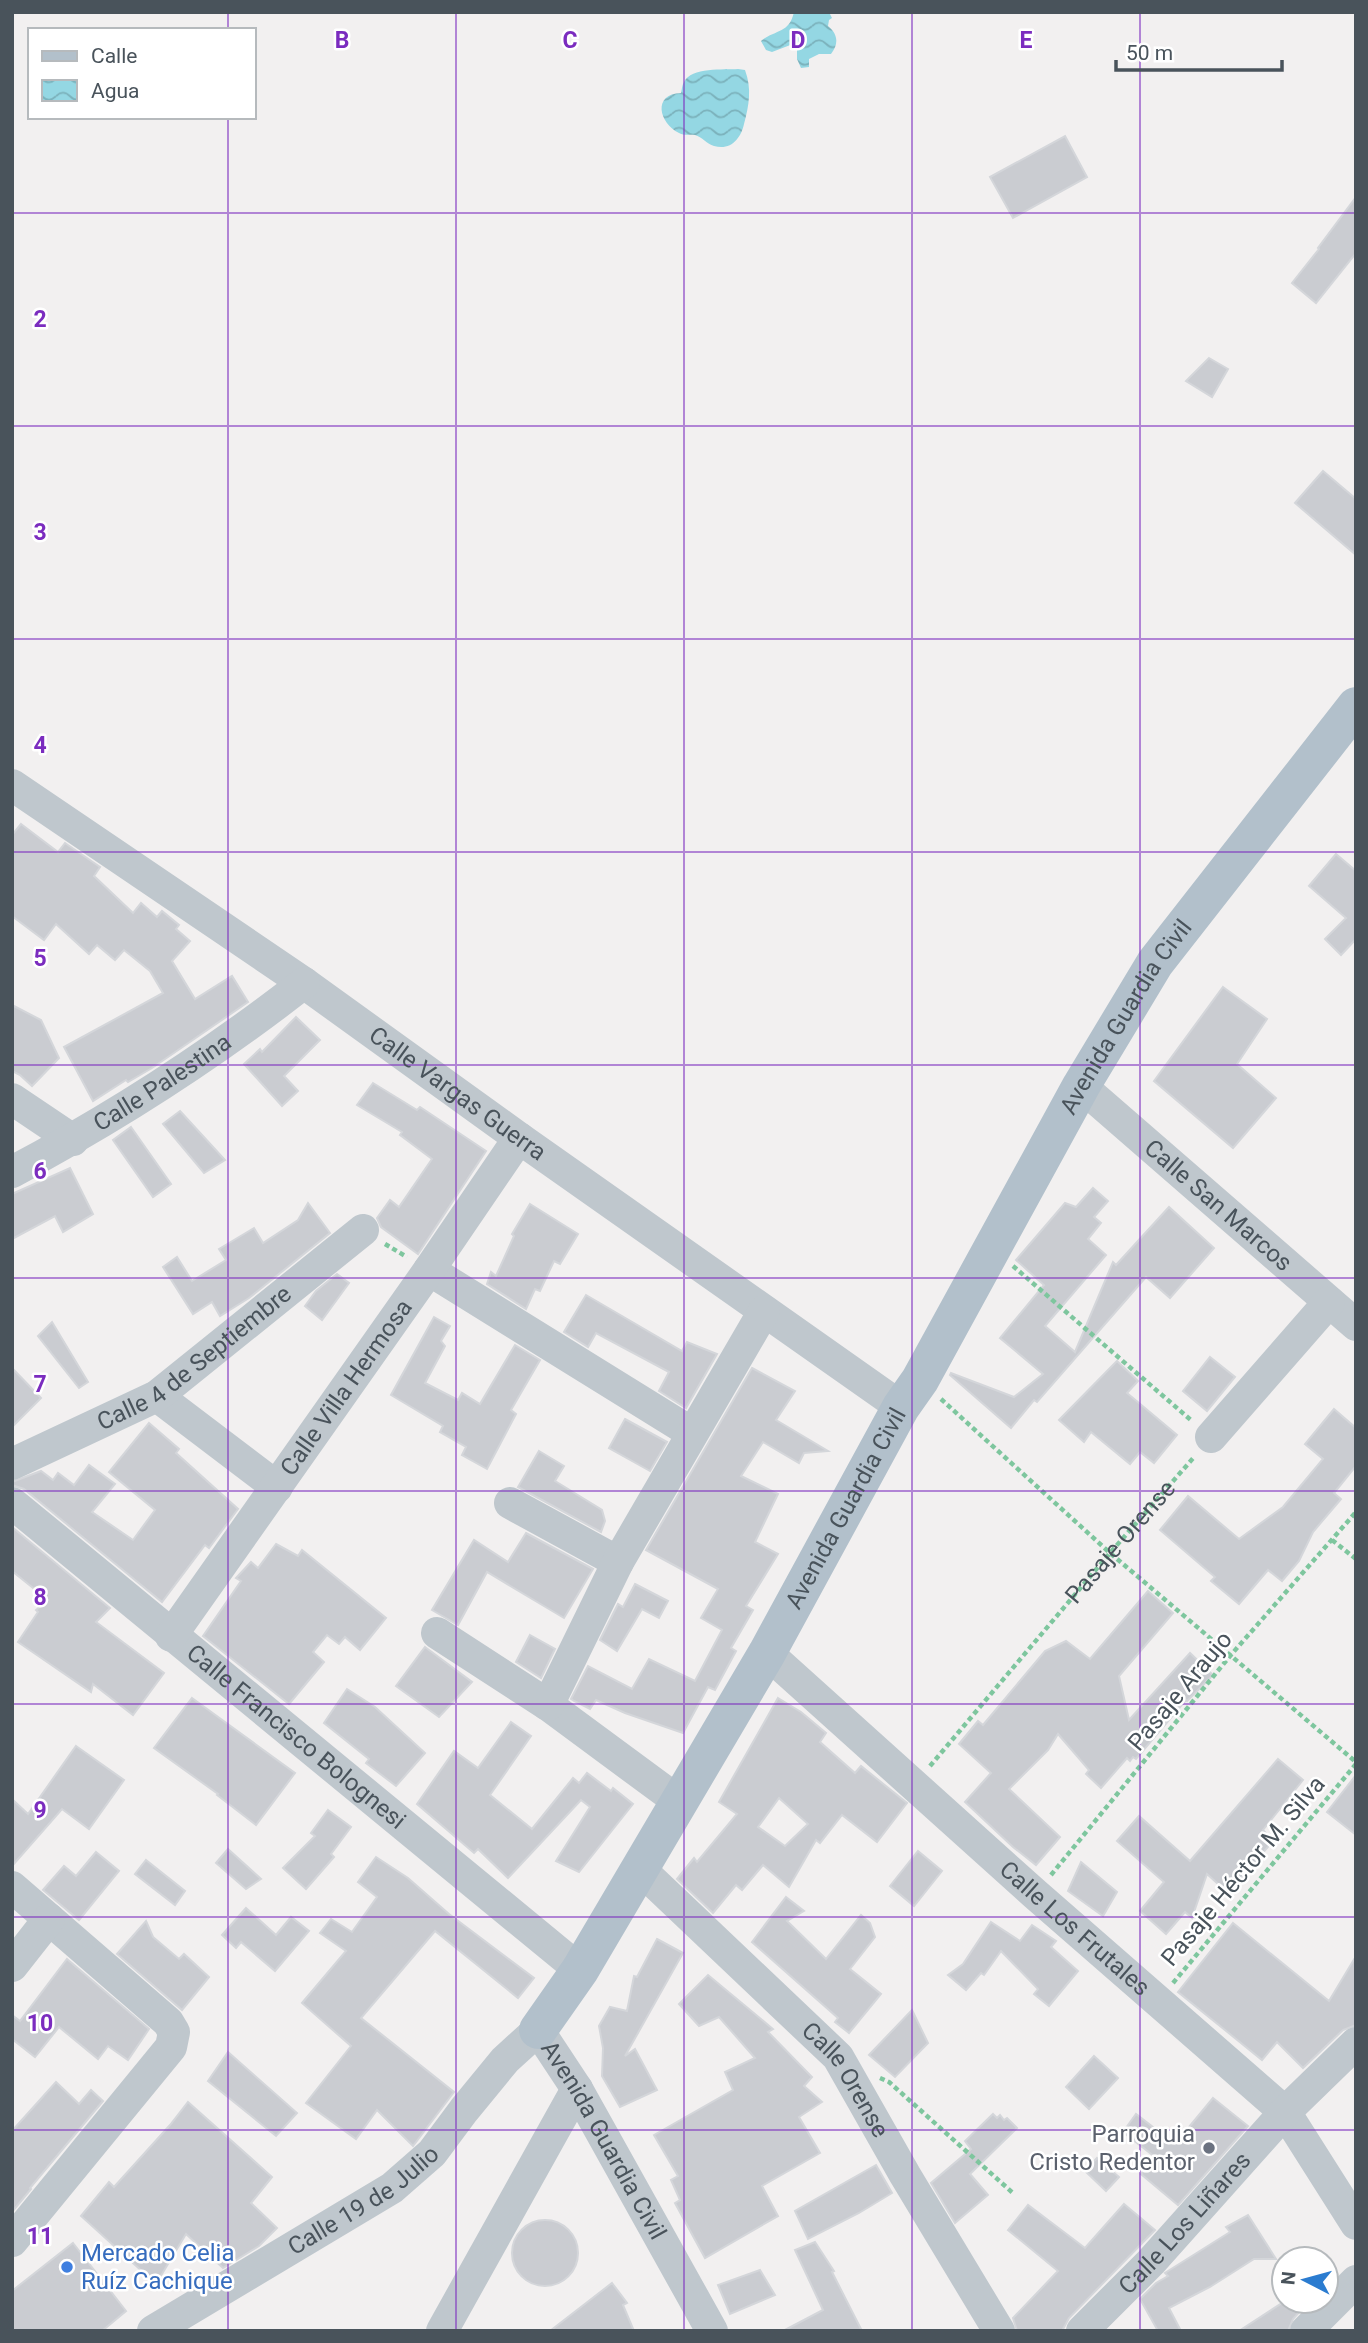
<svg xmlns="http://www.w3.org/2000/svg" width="1368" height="2343" font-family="Roboto,sans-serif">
<defs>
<pattern id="water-waves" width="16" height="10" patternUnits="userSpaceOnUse" patternTransform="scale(1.75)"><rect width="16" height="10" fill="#94d7e3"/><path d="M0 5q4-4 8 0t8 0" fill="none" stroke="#7bb1bb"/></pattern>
</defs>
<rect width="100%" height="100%" fill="#f2f0f0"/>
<g fill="url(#water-waves)">
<path d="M794,12h35l3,6 -3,2 -1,6c10,8 11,18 3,28h-12l-10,5v8l-8,1 -4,-9v-12l-4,-3 -21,8 -6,-2 -5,-9c15,-12 28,-7 33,-29z"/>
<path d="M738,69l7,1c7,19 4,35 -1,54 -3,14 -13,27 -30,22 -7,-2 -12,-9 -19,-11 -6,-1 -10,1 -16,-2 -20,-10 -27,-39 2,-40 1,-4 1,-8 3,-11 7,-15 40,-12 54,-13z"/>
</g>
<g fill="#caccd1" stroke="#d4d6da" stroke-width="2" fill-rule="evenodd">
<path d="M1065,136l22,41 -74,41 -23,-41z"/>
<path d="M1356,197v56l-40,50 -24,-20 27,-34 -1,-1z"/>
<path d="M1209,358l19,11 -16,28 -26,-16z"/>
<path d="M1323,471l33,28v56l-61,-52z"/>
<path d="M21,824l37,28 7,-9 35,24 -6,9 39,37 8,-10 16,14 5,-6 17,14 -3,4 14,12 -18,20 23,38 37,-23 16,26 -96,66 -24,14 -2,-2 -33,21 -29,-54 99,-54 -13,-22 -26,-21 -9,10 -18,-15 -8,9 -33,-30 -12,16 -32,-24v-81z"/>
<path d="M1336,854l20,17v68l-15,16 -16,-16 21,-21 -37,-32z"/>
<path d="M1223,987l44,32 -30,45 39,34 -43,50 -79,-67z"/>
<path d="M12,1005l29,15 18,38 -27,28 -12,-11 -8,-4z"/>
<path d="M296,1017l24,23 -36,36 14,15 -16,15 -38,-42 16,-15 2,3z"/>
<path d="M373,1083l44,27 3,-3 66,44 -68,103 -37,-27 -4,-9 13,-18 9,7 33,-48 -32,-24 2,-3 -45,-27z"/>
<path d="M180,1111l45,49 -21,13 -41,-49z"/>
<path d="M131,1127l40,57 -18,13 -40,-57z"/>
<path d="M70,1168l23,46 -30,18 -8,-16 -43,23v-45z"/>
<path d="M1093,1188l15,13 -14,16 7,6 -13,16 18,16 -61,71 30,26 38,-90 3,3 53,-58 45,41 -44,50 -24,-21 -109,125 -3,-2 -23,28 -61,-53 1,-2 63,24 29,-23 -43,-36 44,-53 -28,-25 49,-57 11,4z"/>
<path d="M308,1203l22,30 -81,65 -29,18 -8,-14 -19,12 -30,-47 14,-10 15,24 34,-21 -7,-11 35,-21 9,15 35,-23z"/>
<path d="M530,1204l48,30 -18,30 -6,-3 -14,30 -5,-2 -9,20 -39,-25 4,-12 5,4 18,-40 -2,-2z"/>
<path d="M337,1274l12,9 -27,37 -17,-14 11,-15z"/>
<path d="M586,1295l96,56 5,-9 30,12 -31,54 -27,-17 10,-19 -73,-39 -8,14 -24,-15z"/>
<path d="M434,1317l16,9 -9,15 4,5 -20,37 33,17 4,-7 18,11 35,-59 25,15 -29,50 5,4 -29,55 -25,-14 4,-8 -26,-15 3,-6 -52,-31z"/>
<path d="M52,1322l36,60 -9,6 -41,-52z"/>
<path d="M1210,1357l25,20 -28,34 -24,-20z"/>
<path d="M1117,1361l21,20 -11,12 50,42 -23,28 -14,-11 -10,12 -39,-32 -7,10 -25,-22z"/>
<path d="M12,1368l29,30 -29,29z"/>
<path d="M752,1368l43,23 -19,29 52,31 -24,2 -5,10 -36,-21 -22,34 37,18 -23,48 23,12 -32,52 7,4 -22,38 5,3 -21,39 -7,-3 -25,46 -58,-20 -29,-13 -6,9 -16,-8 -3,-2 17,-33 44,23 17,-30 46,22 27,-51 -21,-12 17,-29 -72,-39z"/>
<path d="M1334,1409l22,19v38l-22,27 7,6 -28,33 -14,29 -17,20 -14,-11 -29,34 -28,-23 4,-4 -55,-47 28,-34 51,43 44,-32 40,-48 -18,-15z"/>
<path d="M625,1419l42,23 -17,29 -41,-23z"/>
<path d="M149,1423l30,26 -3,4 62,56 -29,39 -4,-3 -43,57 -138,-113 -12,-4v-3l29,-11 12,9 5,-7 16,12 15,-20 26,19 -23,28 41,28 22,-30 -46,-38z"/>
<path d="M539,1451l25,15 -9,15 47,29 3,11 -4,11 -83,-45z"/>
<path d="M12,1527l98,81 -14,14 68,51 -31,42 -40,-31 -2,8 -73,-50 20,-30 -2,-2 12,-10 -36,-29z"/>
<path d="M526,1533l67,36 -29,49 -77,-46 -29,53 -26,-15 42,-70 34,22z"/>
<path d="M276,1544l22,12 4,-6 84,68 -26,32 -15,-13 -6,7 -12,-9 -14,17 11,10 -35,42 -86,-68 38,-55 -5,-3 15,-16 7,6z"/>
<path d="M635,1584l33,17 -9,17 -17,-9 -25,42 -17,-11 18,-36 5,3z"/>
<path d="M1148,1591l25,22 -54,63 10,44 61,-67 23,22 -26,26 -1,-1 -50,59 -3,-2 -3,4 -3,-3 -26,30 -15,-14 3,-4 -31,-36 -10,16 -39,39 51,48 -24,28 -23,-18 -48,-45 26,-29 -32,-29 19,-23 5,4 62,-74 21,-10 24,18z"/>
<path d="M530,1635l25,14 -14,29 -25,-16z"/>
<path d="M425,1647l47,35 -33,35 -43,-31z"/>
<path d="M347,1689l28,18 50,46 -29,33 -30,-23 3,-4 -45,-36z"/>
<path d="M192,1698l103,75 -39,52 -39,-30 1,-1 -64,-46z"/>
<path d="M778,1698l23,14 25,21 -6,9 35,31 6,-7 46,37 -30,39 -35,-27 -22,28 -4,-3 -27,47 -26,-22 -21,25 -6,-5 -23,28 -36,-34 17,-21 3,4 40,-48 -18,-12zM779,1798l29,26 -23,22 -27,-19z"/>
<path d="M511,1722l20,14 -41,59 42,34 41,-51 6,5 8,-10 24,18 2,-3 20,16 -54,68 -23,-11 34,-54 -9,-7 -73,78 -30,-29 -4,4 -57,-49 37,-53 24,17z"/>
<path d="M76,1746l48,34 -35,49 -27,-20 -50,57v-67l16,15z"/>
<path d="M1278,1759l25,21 -40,50 10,11 -45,52 -21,-19 -15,44 -7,-6 -19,22 -26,-23 24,-29 -47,-41 22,-25 51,45z"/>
<path d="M1356,1775v60l-29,-23z"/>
<path d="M328,1810l23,17 -20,27 3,3 -28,32 -23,-21 32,-32 -4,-3z"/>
<path d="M228,1849l33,30 -15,10 -30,-26z"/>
<path d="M918,1851l24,20 -28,35 -24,-20z"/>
<path d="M96,1852l23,19 -40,49 -36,-30 21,-24 12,10z"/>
<path d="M376,1857l32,21 41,36 85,64 -16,20 -83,-67 -74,87 93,74 -41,54 -36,-36 -21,29 -50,-36 45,-57 -49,-43 44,-52 -26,-18 11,-14 21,13 25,-35 -19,-15z"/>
<path d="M146,1860l39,31 -10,14 -40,-31z"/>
<path d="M1081,1862l36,30 -14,24 -35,-25z"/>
<path d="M786,1897l18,14 -17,10 39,38 35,-44 9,8 5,14 -25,32 31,25 -32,39 -14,-11 3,-4 -86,-76z"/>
<path d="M246,1908l30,27 15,-18 18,14 -34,40 -34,-29 -5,6 -14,-13z"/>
<path d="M146,1921l7,16 26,22 5,-5 25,23 -27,33 -65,-56z"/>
<path d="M991,1922l29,19 12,-16 24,16 -5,6 27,24 -29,35 -15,-12 4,-5 -37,-38 -17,24 -3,-2 -15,17 -18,-15 15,-11z"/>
<path d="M1233,1923l96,78 27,-45v69l-13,5 -40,38 -26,-26 -15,18 -84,-68z"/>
<path d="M657,1939l26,14 -58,103 10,-7 22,41 -37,17 -18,-31 1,-28 -4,-22 11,-19 17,4 7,-35 3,1z"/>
<path d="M67,1959l82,70 -21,31 -20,-14 -10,13 -39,-32 -24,30 -23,-18v-24l8,6z"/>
<path d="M708,1975l65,54 -5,3 44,45 -8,9 18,16 -23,15 21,36 -58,33 16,30 -73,42 -30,-55 5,-3 -9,-20 7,-4 -24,-41 79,-45 -8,-18 30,-14 -36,-41 -20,9 -20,-22z"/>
<path d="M912,2010l16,33 -33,34 -26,-22z"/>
<path d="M228,2052l69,61 -21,23 -68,-55z"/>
<path d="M1094,2056l24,22 -29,31 -23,-22z"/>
<path d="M56,2082l23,22 12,-14 12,11 -73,87 1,1 -19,23v-81z"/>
<path d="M1213,2098l35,28 -70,79 -37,-31 14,-17 -32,-25 13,-18 39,30z"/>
<path d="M188,2102l84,75 -21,26 26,25 -18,18 -36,22 -37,-34 -30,50 -75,-68 28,-34 5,5 56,-62z"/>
<path d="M993,2114l4,4 3,-3 4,5 3,-2 10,10 -47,46 18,21 -33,28 -24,-40 40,-34 -6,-8z"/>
<path d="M1097,2158l22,19 -13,14 -21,-20z"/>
<path d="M876,2165l16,28 -33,20 -51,26 -13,-28z"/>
<path d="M1124,2204l31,26 -86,88 -7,13h-45l-4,-13 45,-47 -50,-41 20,-25 57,43z"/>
<path d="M1248,2215l28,44h-22l-44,28 -41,21 12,23h-23l-18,-32 16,-16 12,-7 -3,-3 3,-2 62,-39 -4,-5z"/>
<circle cx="545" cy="2253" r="33"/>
<path d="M815,2242l19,29 -2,1 30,59h-79l40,-21 -28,-60z"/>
<path d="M73,2243l53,68 -24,20h-90v-40z"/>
<path d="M760,2270l15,25 -45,19 -12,-29z"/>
<path d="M612,2283l15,20 -4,2 11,26h-84z"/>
<path d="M1285,2301h12l5,8 -9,10 -5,12h-49z"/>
</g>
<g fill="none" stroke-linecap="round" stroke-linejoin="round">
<g stroke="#7ec69e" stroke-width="4.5" stroke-dasharray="5 3.5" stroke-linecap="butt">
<path d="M385,1244l22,13"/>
<path d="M1013,1266l179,155"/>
<path d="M941,1399l169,154 246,209"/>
<path d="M1332,1540l24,19"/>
<path id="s1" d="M930,1766l180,-213 85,-97"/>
<path d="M1051,1875l179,-219 126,-144"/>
<path d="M1173,1983l183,-219"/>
<path d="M880,2078l9,4 125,112"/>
</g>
<g stroke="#bfc7cd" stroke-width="32">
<path id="s2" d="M12,785l292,198 215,155 382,269"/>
<path id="s3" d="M1081,1086l275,239"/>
<path d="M12,1099l61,41"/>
<path id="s4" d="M12,1172c102,-54 201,-118 292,-189"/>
<path d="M429,1270l263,163"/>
<path d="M157,1396l120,91"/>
<path d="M1211,1437l118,-135"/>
<path id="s5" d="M12,1464l145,-68 206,-166"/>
<path id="s6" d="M12,1503l568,467"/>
<path d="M510,1503l108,59"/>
<path d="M437,1633l111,72 130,96"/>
<path id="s7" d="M171,1636l258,-366 90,-132"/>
<path id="s8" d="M767,1653l268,241 250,218 71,112"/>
<path d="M548,1705l70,-143 146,-251"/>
<path id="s9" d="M640,1869l198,188 67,118 94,156"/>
<path d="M12,1887l156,135 6,10 -3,15 -159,194"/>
<path d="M12,1966l37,-47"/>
<path id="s10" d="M153,2331l239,-143 40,-35 32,-43 41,-50 33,-30 39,59 135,242"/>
<path d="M442,2331l135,-242"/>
<path id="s11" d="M1082,2331l69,-69 134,-150 71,-69"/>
<path d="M1306,2331l50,-50"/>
</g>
<path stroke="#b2c0cb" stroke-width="38" id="s12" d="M538,2030l42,-60 187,-317 134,-246 19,-27 161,-294 74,-123 201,-257"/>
</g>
<path fill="none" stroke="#7b2cbf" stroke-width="2" stroke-opacity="0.55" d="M228,12v18M456,12v2319M684,12v2319M912,12v2319M1140,12v2319M228,117v2214M12,213h1344M12,426h1344M12,639h1344M12,852h1344M12,1065h1344M12,1278h1344M12,1491h1344M12,1704h1344M12,1917h1344M12,2130h1344"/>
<circle fill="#6b7280" stroke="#fff" stroke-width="2.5" cx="1209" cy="2148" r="7"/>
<circle fill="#3f7fe0" stroke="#fff" stroke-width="2.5" cx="67" cy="2267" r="7"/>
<g text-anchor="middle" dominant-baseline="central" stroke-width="5" stroke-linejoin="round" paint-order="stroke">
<g font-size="24" fill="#49535b" stroke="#fff">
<text stroke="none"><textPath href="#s12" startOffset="1172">Avenida Guardia Civil</textPath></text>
<text stroke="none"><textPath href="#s4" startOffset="175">Calle Palestina</textPath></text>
<text stroke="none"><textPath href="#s2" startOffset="542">Calle Vargas Guerra</textPath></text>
<text stroke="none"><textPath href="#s3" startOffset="182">Calle San Marcos</textPath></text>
<text stroke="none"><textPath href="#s5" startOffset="212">Calle 4 de Septiembre</textPath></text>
<text stroke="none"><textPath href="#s7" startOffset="304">Calle Villa Hermosa</textPath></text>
<text stroke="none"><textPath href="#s12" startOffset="606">Avenida Guardia Civil</textPath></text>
<text stroke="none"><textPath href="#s1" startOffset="294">Pasaje Orense</textPath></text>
<text transform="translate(1180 1691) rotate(-50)">Pasaje Araujo</text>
<text stroke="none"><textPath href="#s6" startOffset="368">Calle Francisco Bolognesi</textPath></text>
<text transform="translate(1243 1871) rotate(-50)">Pasaje Héctor M. Silva</text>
<text stroke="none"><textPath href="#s8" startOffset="413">Calle Los Frutales</textPath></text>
<text stroke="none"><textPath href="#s9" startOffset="296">Calle Orense</textPath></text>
<text stroke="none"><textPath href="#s10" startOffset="623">Avenida Guardia Civil</textPath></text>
<text stroke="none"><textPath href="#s10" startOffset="248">Calle 19 de Julio</textPath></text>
<text stroke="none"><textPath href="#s11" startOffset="149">Calle Los Liñares</textPath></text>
</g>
<g font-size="24" fill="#5b616d" stroke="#fff" text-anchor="end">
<text x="1195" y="2134">Parroquia<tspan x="1195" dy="28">Cristo Redentor</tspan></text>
</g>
<g font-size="24" fill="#366cbe" stroke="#fff" text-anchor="start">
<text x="81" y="2253">Mercado Celia<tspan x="81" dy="28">Ruíz Cachique</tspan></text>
</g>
</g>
<g font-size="23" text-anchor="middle" font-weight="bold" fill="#7b2cbf" stroke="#fff" stroke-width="5" stroke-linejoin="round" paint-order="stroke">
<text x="342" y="48">B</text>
<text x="570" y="48">C</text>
<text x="798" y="48">D</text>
<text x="1026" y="48">E</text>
<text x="40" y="327">2</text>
<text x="40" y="540">3</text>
<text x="40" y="753">4</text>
<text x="40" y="966">5</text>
<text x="40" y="1179">6</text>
<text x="40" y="1392">7</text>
<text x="40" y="1605">8</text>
<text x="40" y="1818">9</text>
<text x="40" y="2031">10</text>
<text x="40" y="2244">11</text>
</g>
<rect width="1368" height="2343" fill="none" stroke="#49535b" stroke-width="28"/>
<rect x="28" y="28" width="228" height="91" fill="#ffffff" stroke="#b6babd" stroke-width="2"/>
<rect x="42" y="51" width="35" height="10" fill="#b2c0cb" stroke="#b6babd" stroke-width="2"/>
<text x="91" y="63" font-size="21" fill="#49535b">Calle</text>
<rect x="42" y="80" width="35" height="21" fill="url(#water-waves)" stroke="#b6babd" stroke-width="2"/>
<text x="91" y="98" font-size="21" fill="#49535b">Agua</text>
<g transform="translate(1305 2280) rotate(276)"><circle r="33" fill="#ffffff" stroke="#b6babd" stroke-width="2"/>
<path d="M0-5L12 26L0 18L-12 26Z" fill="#2b7cd0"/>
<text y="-10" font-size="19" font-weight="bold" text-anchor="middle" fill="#49535b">N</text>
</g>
<path d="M1116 60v10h166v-10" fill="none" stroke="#49535b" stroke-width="3.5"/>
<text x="1126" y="60" font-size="21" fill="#49535b" stroke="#ffffff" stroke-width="5" paint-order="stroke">50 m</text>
</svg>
